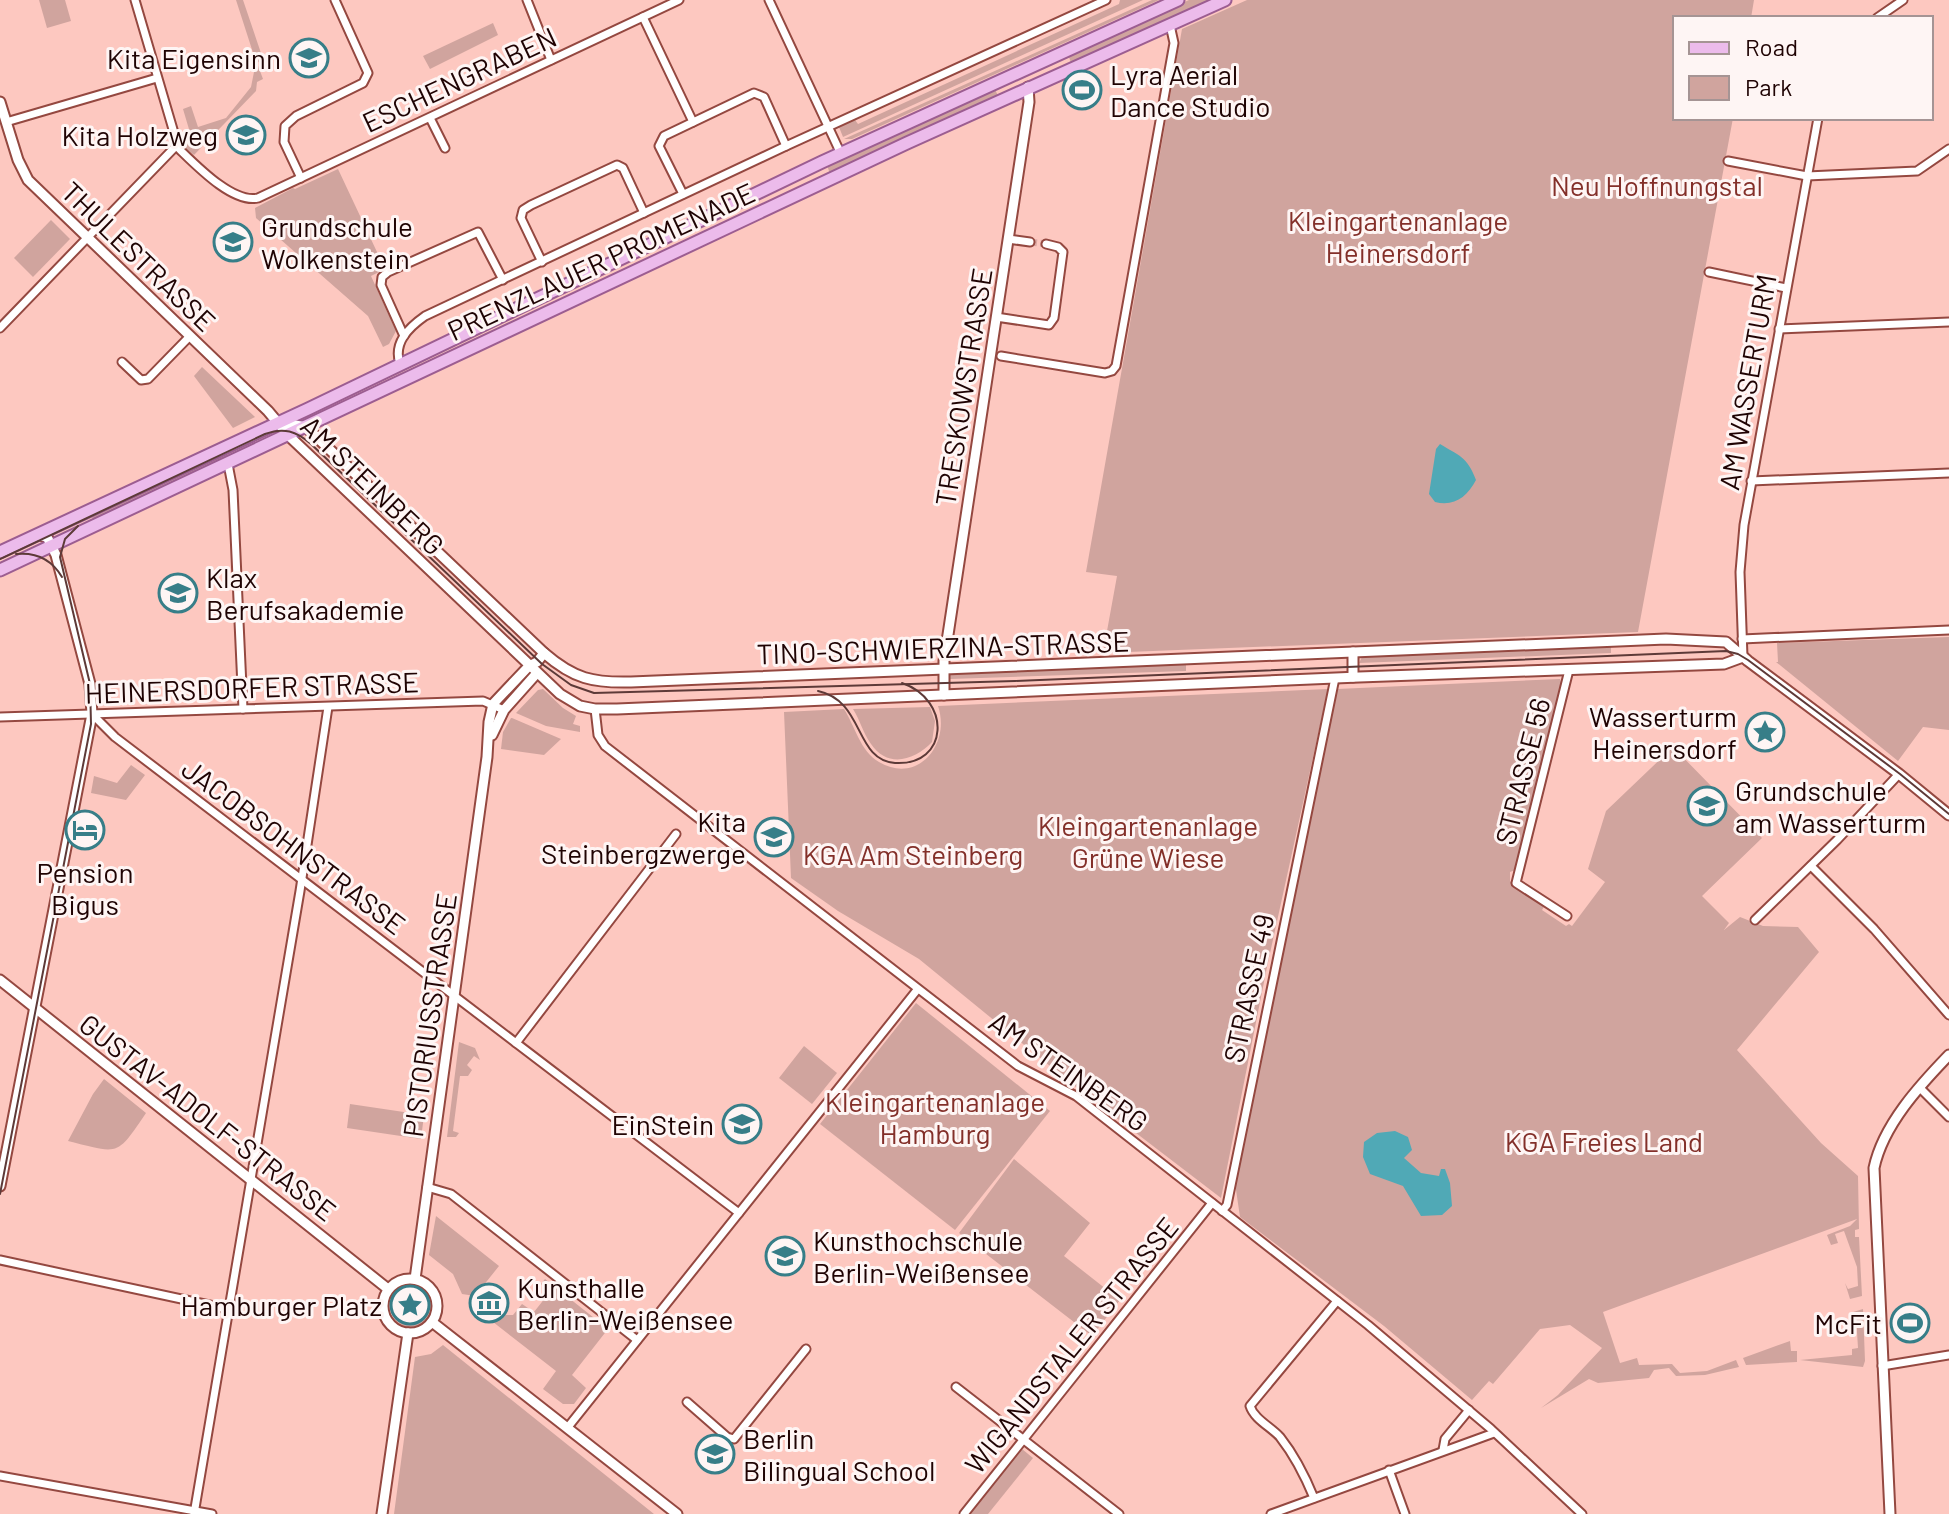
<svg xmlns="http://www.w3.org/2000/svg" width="1949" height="1514" font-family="Barlow,sans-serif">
<rect width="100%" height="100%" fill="#fdc8c0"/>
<g fill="#d0a49e">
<path d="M39,0h26l6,21 -24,7z"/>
<path d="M236,0h7l20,59 -6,4 6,16 -6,3 -1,9 -62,64 -10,-8 7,-11 -8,-27 8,-3 7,21 28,-9 25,-31 5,-25z"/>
<path d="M1120,0h23l-300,137 -4,-10 16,-7 3,4 261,-120z"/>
<path d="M1152,0h7l-307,139h-8z"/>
<path d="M1189,0h25l-143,63 -3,-9z"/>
<path d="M1247,0h507l-3,18h-76v100h58l-95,514 -535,21 14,-77 -31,-4 96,-543z"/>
<path d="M493,23l5,12 -68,34 -7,-13z"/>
<path d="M994,87l4,9 -168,78 -3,-9z"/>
<path d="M338,169l47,100 -14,7 25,55 -7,13 -6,3 -15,-31 -112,-98 -1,-10 38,-20 2,1z"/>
<path d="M51,220l19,19 -37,38 -19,-19z"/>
<path d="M202,367l53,50 -22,11 -39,-52z"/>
<path d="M227,450v9l-133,62 -3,-6z"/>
<path d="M1949,637v93l-26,-3 -25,34 -122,-99h2l-1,-19z"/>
<path d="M1611,646v7l-252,10 3,-6h4z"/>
<path d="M1186,664v7l-236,8v-5z"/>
<path d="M1560,679l3,10 -48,181 -5,2v9l6,7 29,17 -3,5 24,16 3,-2 3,2 33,-44 -17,-13 18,-58 67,-64 89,91 -60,58 27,27 -5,7 16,-13 23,9 35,1 21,25 -82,98 84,93 37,33 1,53 -4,1v7h4l3,59 -12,3 -5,-16 3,6 10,-3 -1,-19 -13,-36 -9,3 3,9 -7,2 -4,-10 23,-9 7,-7 -254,93 17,51 17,-5 2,7 33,-1 8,9 27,-2 29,-11 3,7 -34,8 -29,1 -7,-8 -15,2 -5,8 -51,5 -9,-4 -48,29 17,-13 44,-47 -32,-23 -30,4 -47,55 -4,-3 -17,19 -88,-74 -144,-109 -5,-34 102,-494z"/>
<path d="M543,689l20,19 13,8 -3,8 7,2v6l-34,-6 -30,-13 22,-23z"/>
<path d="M1328,689l-61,278 -46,231 -149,-114 -153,-125 -81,-48 -47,-33 -7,-166 60,-3c11,17 16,42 35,53 39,23 72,-18 59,-56z"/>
<path d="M930,707l5,14 -3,21c-17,18 -44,27 -61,2 -8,-11 -11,-24 -18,-35z"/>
<path d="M511,718h1l49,21 -17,16 -43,-6 2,-17z"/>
<path d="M131,765l14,10 -19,25 -35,-7 3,-17 23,7z"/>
<path d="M916,1003l134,108 -95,119 -135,-106z"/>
<path d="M459,1042l16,6 5,12 -6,-4 -7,9 5,5 -4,6h-8l-7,55 6,2 -3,4h-9z"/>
<path d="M804,1046l33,27 -25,31 -33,-26z"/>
<path d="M104,1079l42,34c-30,44 -26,41 -78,28l25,-47z"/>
<path d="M350,1104l74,11 -3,24 -74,-11z"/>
<path d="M1014,1159l76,64 -26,33 56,44 -28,36 -133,-103z"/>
<path d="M436,1216l63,50 -24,30 -13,-2 -9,-20 -24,-19z"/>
<path d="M545,1279l63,50 -36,46 14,13 -12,16h-11l-20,-15 13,-18 -63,-49 9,-7h11l9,-11 12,8 15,-19 -8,-9z"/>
<circle cx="411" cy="1306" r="21"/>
<path d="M1863,1309l2,52 -2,6 -63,-7 52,-5v-6l6,-1 -2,-32h-6v-3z"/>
<path d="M1790,1341l1,10h6v11l-51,3 -3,-7z"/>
<path d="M443,1345l211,169h-260l21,-157 16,-3z"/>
<path d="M1022,1449l11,9 -45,56h-17z"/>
</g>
<g fill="#50a9b6">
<path d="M1440,444c19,12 27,12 36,36 -9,17 -22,27 -41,22l-6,-8 7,-45z"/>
<path d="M1395,1131l13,6 4,13 -8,8 17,15 18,3 2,-7h4l5,14 2,23 -10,9 -21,1 -18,-30 -33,-12 -7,-17 1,-15 13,-9z"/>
</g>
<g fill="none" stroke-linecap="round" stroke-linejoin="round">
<path stroke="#dcaaa4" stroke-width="7" stroke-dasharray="7 3.5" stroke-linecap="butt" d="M1030,242l16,2"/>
<g stroke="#944840" stroke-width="11">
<g id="street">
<path d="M135,0l42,143 -1,3c18,17 56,58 82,52l421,-198"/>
<path d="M527,0l24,60"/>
<path d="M769,0l72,154"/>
<path d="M643,17l50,105"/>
<path d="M1877,18l26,-18"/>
<path d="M430,118l15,30"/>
<path d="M6,122l151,-44"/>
<path d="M1728,161l79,15 110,-5 32,-22"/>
<path d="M301,178l-17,-36 1,-16 11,-10 67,-33 5,-10 -33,-73"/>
<path d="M683,194l-24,-48 5,-10 90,-43 10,4 22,49"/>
<path d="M1008,239l22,3"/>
<path d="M542,262l-21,-44 2,-8 8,-5 86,-40 6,3 21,45"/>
<path d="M1709,272l77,16"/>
<path d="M996,317l53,8 5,-7 9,-66 -5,-5 -12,-3"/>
<path d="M0,328l176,-182"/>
<path d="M1779,329l170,-7"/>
<path d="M404,336l-23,-51 1,-8 6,-5 90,-40 25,48"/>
<path d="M1001,356l104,17 7,-2 4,-5 58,-323 -4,-18"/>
<path d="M122,362l19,18 7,-1 42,-43"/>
<path d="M400,364c-7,-21 8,-36 25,-48l361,-170 320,-146"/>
<path d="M228,464l5,26 10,219"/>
<path d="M1751,481l198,-8"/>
<path d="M1742,639l207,-9"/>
<path d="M1743,657l-3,-85 4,-47 74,-407"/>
<path d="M595,709l3,26 7,11 413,320 58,30 292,229 123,104 91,85"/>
<path d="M92,714l23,23 624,476"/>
<path d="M0,717l483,-16 21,9"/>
<path d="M1811,866l63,63 75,86"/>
<path d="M1567,916l-51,-33 53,-213"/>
<path d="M1755,920l82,-80 62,-66"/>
<path d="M516,1043l160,-209"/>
<path d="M1920,1088l29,29"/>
<path d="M427,1187l24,7 186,146"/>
<path d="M1222,1211l5,-6 108,-527"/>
<path d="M0,1260l228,49"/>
<path d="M1882,1366l67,-11"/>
<path d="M956,1387l163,127"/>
<path d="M687,1402l40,35 7,2 72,-90"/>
<path d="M568,1427l349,-437"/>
<path d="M1443,1450l2,-11 24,-29"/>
<path d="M1389,1470l16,44"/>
<path d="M0,1476l212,38"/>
<path d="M1314,1498c-9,-22 -19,-42 -34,-61 -9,-10 -26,-18 -30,-31l87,-105"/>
<path d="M194,1514l106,-623 28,-184"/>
<path d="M964,1514l248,-311"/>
<path d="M1271,1514l223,-81"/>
</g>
</g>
<g stroke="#944840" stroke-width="13">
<g id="secondary">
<path d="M0,102l18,58 10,20 240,231 21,25 271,258 20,12 15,3h22l742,-32 365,-13 19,-7"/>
<path d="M279,422l27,5 238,226c30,26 49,30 87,29l1035,-43 60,3 22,19 151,113 50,41"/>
<path d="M1353,652v25"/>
<path d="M944,695v-34l85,-559 -1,-15"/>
<path d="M492,735l12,-25 33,-37"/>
<path d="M0,980l388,309"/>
<path d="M0,1186l92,-472 -2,-30 -34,-129 -9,-18 -9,-2"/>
<circle cx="410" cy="1306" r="27"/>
<path d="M415,1279l72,-522 2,-35 4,-18 36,-38 8,-4 7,-9"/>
<path d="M432,1322l245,192"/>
<path d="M382,1514l26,-181"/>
<path d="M1890,1514l-16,-346c9,-43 46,-83 75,-113"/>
</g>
</g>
<g stroke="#9c5d91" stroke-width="15">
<g id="primary">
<path d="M0,552l308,-143 514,-247 356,-162"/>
<path d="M0,570l907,-427 318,-143"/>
</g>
</g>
<use href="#street" stroke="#fff" stroke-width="7"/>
<use href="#secondary" stroke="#fff" stroke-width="9"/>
<use href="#primary" stroke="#ecbbeb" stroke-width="11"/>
<g stroke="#5d3a38" stroke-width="2">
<path d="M16,554c20,-2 36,6 46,23"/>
<path d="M0,559l265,-125c19,-7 31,-3 46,10l231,220 29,21 23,8 421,-12 711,-30 12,3 10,6 152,114 49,40"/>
<path d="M818,691c47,10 36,69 77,72 54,3 57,-63 7,-80"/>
<path d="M0,1194l91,-470 -1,-40 -30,-127 5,-18 13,-13"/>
</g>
</g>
<defs>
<g id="school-ring" transform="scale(2)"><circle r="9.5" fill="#fef5f4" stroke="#377e88" stroke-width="1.5"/><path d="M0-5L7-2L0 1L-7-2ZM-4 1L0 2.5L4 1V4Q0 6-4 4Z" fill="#377e88"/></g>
<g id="stadium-ring" transform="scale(2)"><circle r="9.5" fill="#fef5f4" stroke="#377e88" stroke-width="1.5"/><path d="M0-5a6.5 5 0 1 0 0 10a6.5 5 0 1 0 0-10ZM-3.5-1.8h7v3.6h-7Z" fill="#377e88"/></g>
<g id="university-ring" transform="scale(2)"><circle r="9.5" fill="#fef5f4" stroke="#377e88" stroke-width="1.5"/><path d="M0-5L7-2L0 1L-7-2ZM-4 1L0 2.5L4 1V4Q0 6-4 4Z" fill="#377e88"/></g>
<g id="sight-ring" transform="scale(2)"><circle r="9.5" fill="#fef5f4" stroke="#377e88" stroke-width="1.5"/><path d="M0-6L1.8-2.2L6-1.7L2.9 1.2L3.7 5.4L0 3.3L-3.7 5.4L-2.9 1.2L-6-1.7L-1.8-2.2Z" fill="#377e88"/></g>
<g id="hotel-ring" transform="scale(2)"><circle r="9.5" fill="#fef5f4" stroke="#377e88" stroke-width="1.5"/><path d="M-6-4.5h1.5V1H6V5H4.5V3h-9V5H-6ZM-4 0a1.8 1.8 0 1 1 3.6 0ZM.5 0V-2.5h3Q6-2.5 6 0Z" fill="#377e88"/></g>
<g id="museum-ring" transform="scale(2)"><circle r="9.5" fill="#fef5f4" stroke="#377e88" stroke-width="1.5"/><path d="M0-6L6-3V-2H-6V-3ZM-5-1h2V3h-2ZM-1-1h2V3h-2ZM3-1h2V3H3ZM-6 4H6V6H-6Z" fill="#377e88"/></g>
</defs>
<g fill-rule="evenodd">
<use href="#school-ring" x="309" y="58"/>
<use href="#stadium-ring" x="1082" y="90"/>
<use href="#school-ring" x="246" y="135"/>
<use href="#school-ring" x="233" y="242"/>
<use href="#university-ring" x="178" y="593"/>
<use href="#sight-ring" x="1765" y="732"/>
<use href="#school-ring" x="1707" y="806"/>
<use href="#hotel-ring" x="85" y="830"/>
<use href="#school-ring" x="774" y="837"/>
<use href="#school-ring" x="742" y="1124"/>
<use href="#university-ring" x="785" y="1256"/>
<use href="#museum-ring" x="489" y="1303"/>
<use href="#sight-ring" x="410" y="1305"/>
<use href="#stadium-ring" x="1910" y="1323"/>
<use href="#school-ring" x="715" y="1454"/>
</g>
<g text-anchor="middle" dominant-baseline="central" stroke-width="6" stroke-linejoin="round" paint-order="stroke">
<g font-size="28" fill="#1f0303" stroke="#fef5f4" text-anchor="end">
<text x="281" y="58">Kita Eigensinn</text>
<text x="1110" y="74" text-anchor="start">Lyra Aerial<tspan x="1110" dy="32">Dance Studio</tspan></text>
<text x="218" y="135">Kita Holzweg</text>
<text x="261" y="226" text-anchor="start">Grundschule<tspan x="261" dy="32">Wolkenstein</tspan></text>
<text x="206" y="577" text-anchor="start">Klax<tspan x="206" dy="32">Berufsakademie</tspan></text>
<text x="1737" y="716">Wasserturm<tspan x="1737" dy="32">Heinersdorf</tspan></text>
<text x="1735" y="790" text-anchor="start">Grundschule<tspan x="1735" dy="32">am Wasserturm</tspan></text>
<text x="746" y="821">Kita<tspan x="746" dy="32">Steinbergzwerge</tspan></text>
<text x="85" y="872" text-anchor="middle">Pension<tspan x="85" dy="32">Bigus</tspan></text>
<text x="714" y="1124">EinStein</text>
<text x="813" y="1240" text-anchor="start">Kunsthochschule<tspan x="813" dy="32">Berlin-Weißensee</tspan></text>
<text x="517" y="1287" text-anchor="start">Kunsthalle<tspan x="517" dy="32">Berlin-Weißensee</tspan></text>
<text x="382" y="1305">Hamburger Platz</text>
<text x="1882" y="1323">McFit</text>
<text x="743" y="1438" text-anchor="start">Berlin<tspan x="743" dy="32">Bilingual School</tspan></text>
</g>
<g font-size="28" fill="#1f0303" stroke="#fef5f4">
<text transform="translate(459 79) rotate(-25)">ESCHENGRABEN</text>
<text transform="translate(139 256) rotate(44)">THULESTRASSE</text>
<text transform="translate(601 261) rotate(-25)">PRENZLAUER PROMENADE</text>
<text transform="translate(1747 382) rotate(-80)">AM WASSERTURM</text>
<text transform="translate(963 387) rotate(-81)">TRESKOWSTRASSE</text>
<text transform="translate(373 485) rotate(44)">AM STEINBERG</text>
<text transform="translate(943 647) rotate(-2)">TINO-SCHWIERZINA-STRASSE</text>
<text transform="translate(252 687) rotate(-2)">HEINERSDORFER STRASSE</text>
<text transform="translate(1522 771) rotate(-76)">STRASSE 56</text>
<text transform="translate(294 846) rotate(37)">JACOBSOHNSTRASSE</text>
<text transform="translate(1248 988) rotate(-78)">STRASSE 49</text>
<text transform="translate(429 1015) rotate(-82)">PISTORIUSSTRASSE</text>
<text transform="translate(1069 1071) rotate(35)">AM STEINBERG</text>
<text transform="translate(208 1117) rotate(38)">GUSTAV-ADOLF-STRASSE</text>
<text transform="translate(1071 1345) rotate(-51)">WIGANDSTALER STRASSE</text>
</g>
<g font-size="28" fill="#832f29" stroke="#fef5f4">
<text x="1657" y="185">Neu Hoffnungstal</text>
<text x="1398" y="220">Kleingartenanlage<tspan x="1398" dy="32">Heinersdorf</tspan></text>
<text x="1148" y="825">Kleingartenanlage<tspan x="1148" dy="32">Grüne Wiese</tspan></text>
<text x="913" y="854">KGA Am Steinberg</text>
<text x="935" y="1101">Kleingartenanlage<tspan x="935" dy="32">Hamburg</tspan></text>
<text x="1604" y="1141">KGA Freies Land</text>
</g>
</g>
<rect x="1673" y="16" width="260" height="104" fill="#fef5f4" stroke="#a59494" stroke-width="2"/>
<rect x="1689" y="42" width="40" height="12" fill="#ecbbeb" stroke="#a59494" stroke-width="2"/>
<text x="1745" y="56" font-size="24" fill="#1f0303">Road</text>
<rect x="1689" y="76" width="40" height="24" fill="#d0a49e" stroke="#a59494" stroke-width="2"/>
<text x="1745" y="96" font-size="24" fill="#1f0303">Park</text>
</svg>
